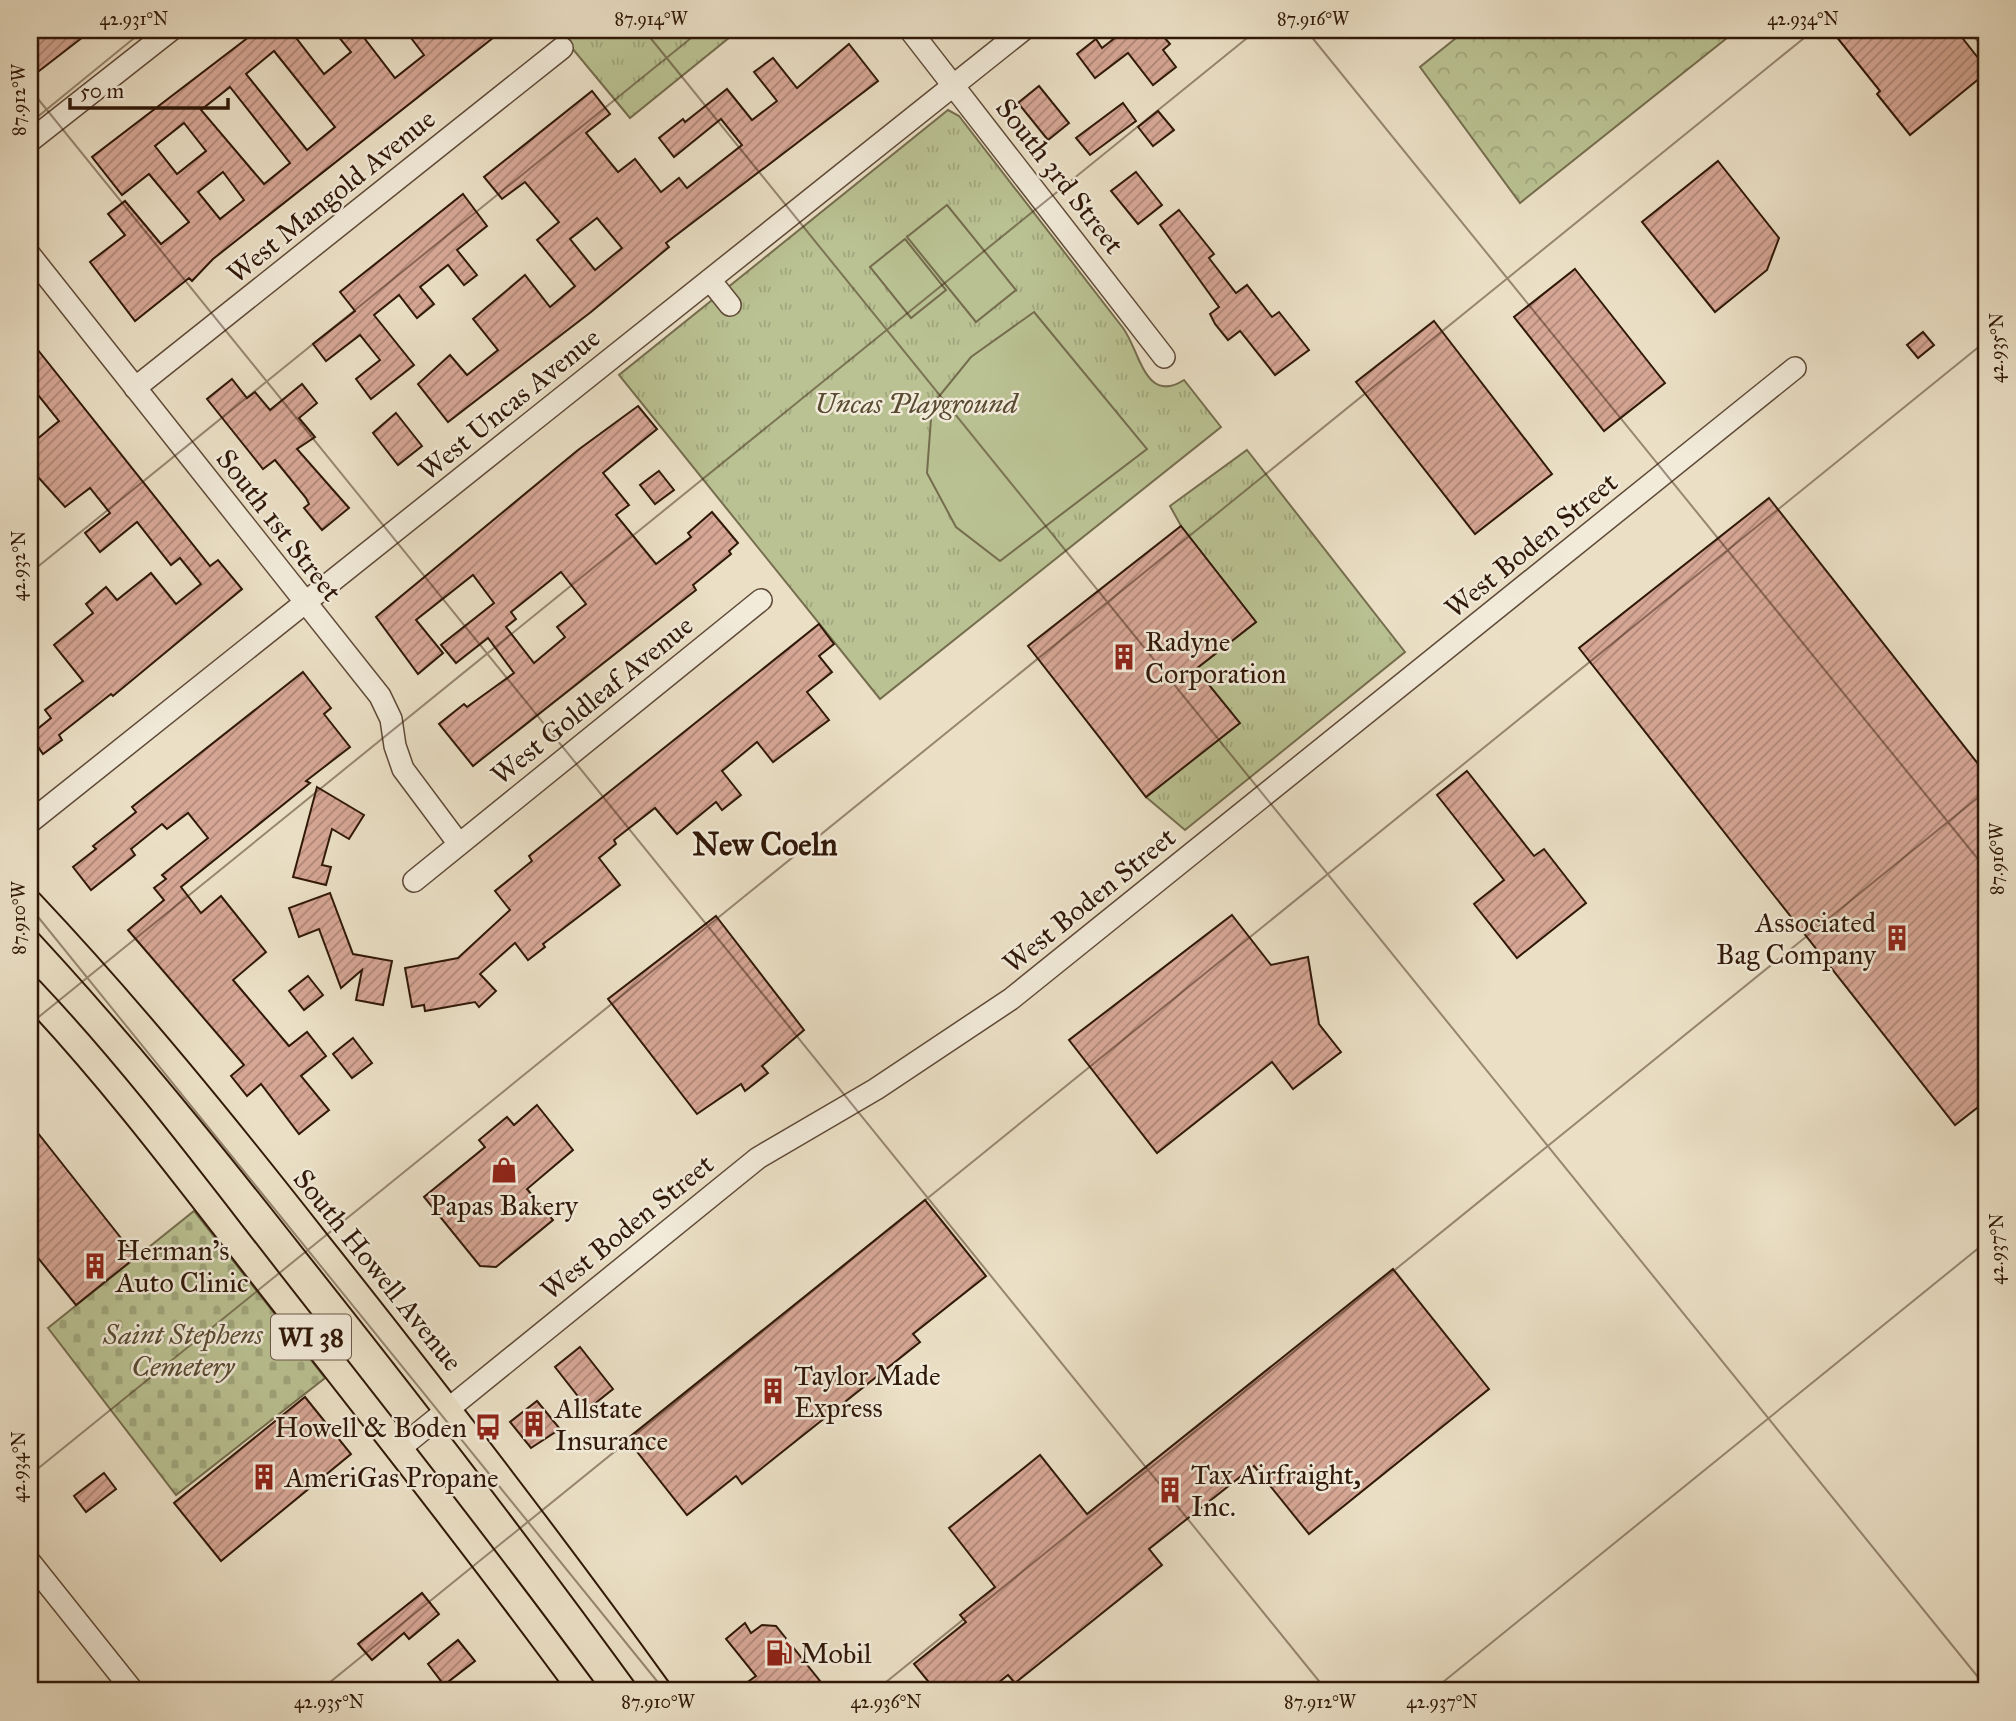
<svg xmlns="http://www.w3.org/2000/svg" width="2016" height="1721" font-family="'IM FELL Great Primer',serif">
<defs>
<pattern id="grass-tufts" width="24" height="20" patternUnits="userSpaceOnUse" patternTransform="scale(1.75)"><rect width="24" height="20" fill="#bac293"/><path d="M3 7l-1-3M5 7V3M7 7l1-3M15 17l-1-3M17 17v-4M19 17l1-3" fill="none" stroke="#a0a67d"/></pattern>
<pattern id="forest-crowns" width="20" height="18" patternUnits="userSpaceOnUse" patternTransform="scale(1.75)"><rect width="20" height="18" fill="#bac293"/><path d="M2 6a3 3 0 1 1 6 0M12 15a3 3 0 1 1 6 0" fill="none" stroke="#a0a67d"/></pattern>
<pattern id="cemetery-stones" width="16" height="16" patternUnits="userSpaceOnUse" patternTransform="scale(1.75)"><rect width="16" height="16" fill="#bac293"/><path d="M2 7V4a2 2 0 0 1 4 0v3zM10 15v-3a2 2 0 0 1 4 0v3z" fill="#a0a67d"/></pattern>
<pattern id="building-hatch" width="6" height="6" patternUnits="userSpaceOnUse" patternTransform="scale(1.75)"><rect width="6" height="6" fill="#d7a796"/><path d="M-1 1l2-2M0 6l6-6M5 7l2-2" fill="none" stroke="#af8778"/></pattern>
</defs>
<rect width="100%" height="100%" fill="#ebe0c6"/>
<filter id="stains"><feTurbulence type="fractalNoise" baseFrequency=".00286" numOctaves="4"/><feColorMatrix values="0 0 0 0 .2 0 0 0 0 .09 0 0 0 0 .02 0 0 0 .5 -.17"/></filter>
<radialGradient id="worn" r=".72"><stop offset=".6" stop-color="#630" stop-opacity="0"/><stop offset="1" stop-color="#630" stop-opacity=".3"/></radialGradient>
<g fill="url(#grass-tufts)" stroke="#756d4e" stroke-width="2">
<path d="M557,30h168l5,7 -100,81z"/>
<path d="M948,110l11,6 164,212c17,23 22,77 61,52l37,47 -341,272 -261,-324z"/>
<path d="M1247,450l158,202 -220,178 -39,-33 93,-74 -43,-54 60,-47 -75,-96 -11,-20z"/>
</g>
<path fill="url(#forest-crowns)" stroke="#756d4e" stroke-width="2" d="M1466,30h271l-217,173 -100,-136z"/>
<path fill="url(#cemetery-stones)" stroke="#756d4e" stroke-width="2" d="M194,1211l131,167 -149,117 -128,-167z"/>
<g fill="#bac293" stroke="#756d4e" stroke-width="2">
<path d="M947,205l69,85 -40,32 -69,-85z"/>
<path d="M905,239l41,51 -35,28 -41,-51z"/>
<path d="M1034,312l113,137 -147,112 -44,-34 -29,-54 5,-68 39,-48z"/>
</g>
<g fill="url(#building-hatch)" stroke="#301808" stroke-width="2" fill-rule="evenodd">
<path d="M43,30h49l-62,48v-38z"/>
<path d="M258,30h32l34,44 27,-22 -18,-22h25l37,48 29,-23 -19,-25h98l-290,229 -21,22 -3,-3 -54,43 -45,-59 35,-27 -17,-21 17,-13 36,43 28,-22 -40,-48 -27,21 -30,-38zM274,51l61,76 -28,23 -61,-76zM230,87l60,76 -26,21 -63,-74zM184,123l22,28 -29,23 -22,-28zM223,172l21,28 -24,19 -22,-27z"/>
<path d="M1125,30h33l12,14 -7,6 13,17 -23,18 -25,-32 -33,25 -18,-24 19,-15 6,9z"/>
<path d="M1831,30h125l30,38v5l-76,62 -33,-41 3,-3z"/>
<path d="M849,44l29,37 -212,162 3,4 -78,65 -143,110 -30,-38 32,-29 17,20 31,-25 -25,-31 52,-44 25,32 25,-21 -38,-46 22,-18 -34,-40 -23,17 -18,-22 108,-86 18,23 -24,19 32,39 17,-13 26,33 18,-14 8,10 55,-43 -21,-26 -47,38 -15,-19 24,-19 2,3 42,-33 25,31 25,-19 -23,-29 19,-14 24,30zM597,218l25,30 -27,22 -25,-31z"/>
<path d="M1039,86l30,37 -21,17 -30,-37z"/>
<path d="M1123,103l13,18 -46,34 -14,-17z"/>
<path d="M1158,111l16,19 -21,16 -15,-19z"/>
<path d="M1718,161l61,77 -12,32 -52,42 -73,-90z"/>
<path d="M1136,172l26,33 -24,19 -27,-33z"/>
<path d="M463,194l24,32 -30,24 20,25 -13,10 -16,-20 -28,22 14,17 -17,14 -18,-23 -25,20 40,50 -43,34 -15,-20 24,-19 -20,-25 -34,26 -13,-17 42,-33 -15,-19z"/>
<path d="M1179,210l35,44 -5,4 27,35 11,-8 25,32 7,-5 30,38 -34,25 -35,-44 -12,9 -13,-16 -5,-10 9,-7 -59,-82z"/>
<path d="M1575,269l90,114 -61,48 -90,-114z"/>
<path d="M1434,321l118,153 -77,60 -119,-152z"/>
<path d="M1923,332l11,13 -16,13 -11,-13z"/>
<path d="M30,340l180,226 8,-6 24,29 -129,107 -2,-2 -52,41 3,5 -19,14 -13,-19 21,-17 -6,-8 38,-29 -29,-36 39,-32 -7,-9 20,-17 11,13 34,-27 25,31 25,-20 -21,-26 -9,7 -34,-43 -37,30 -15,-19 25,-20 -20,-25 -25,19 -35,-39v-23l29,-24 -29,-36z"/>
<path d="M232,379l15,19 8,-6 15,18 32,-26 15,19 -18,15 16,19 -18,12 52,59 -27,22 -18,-22 5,-4 -3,-6 -31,-38 -12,9 -56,-70z"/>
<path d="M638,406l19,23 -54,44 26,32 -13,10 40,49 35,-27 -3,-4 24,-21 26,31 -9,8 2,3 -38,31 3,5 -223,176 -34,-42 25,-20 3,3 47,-34 -26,-35 -32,25 -15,-18 53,-42 -21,-28 -57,45 27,33 -25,21 -42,-57 202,-167zM561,572l25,32 -29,23 8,10 -31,26 -28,-36 10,-8 -5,-7z"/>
<path d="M396,413l26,33 -24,19 -25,-32z"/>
<path d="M659,471l15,19 -19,14 -15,-19z"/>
<path d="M1769,498l217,276v327l-31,24 -376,-477z"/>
<path d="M1181,526l75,96 -60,47 44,54 -94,74 -118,-151z"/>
<path d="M819,624l15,20 -15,12 13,16 -25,20 22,28 -56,42 -16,-20 -35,29 19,24 -19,15 -6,-8 -39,32 -22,-26 -41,32 2,4 -17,14 21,27 -77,59 2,3 -17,13 -13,-17 -35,31 16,17 -17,16 -4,-5 -50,9 -1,-6 -12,2 -7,-39 53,-10 52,-48 -15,-19 37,-30 -3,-5z"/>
<path d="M303,672l28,36 -7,6 26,33 -44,34 4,2 -129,104 20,26 20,-17 45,56 -33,28 56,66 18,-14 19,24 -25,20 28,34 -30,24 -38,-50 -14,12 -16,-20 13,-11 -116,-135 36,-30 -10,-12 12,-9 -4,-4 46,-37 -20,-25 -21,16 -5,-5 -31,25 4,6 -44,35 -18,-23 23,-18 -3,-3 43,-34 -4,-5z"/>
<path d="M1467,771l67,85 10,-7 42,54 -69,55 -43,-54 30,-24 -67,-85z"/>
<path d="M317,787l47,28 -15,24 -17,-10 -10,36 9,2 -5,18 -33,-8z"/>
<path d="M330,893l23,61 39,7 -9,44 -27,-5 6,-30 -21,18 -22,-59 -20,8 -10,-29z"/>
<path d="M1232,915l39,50 37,-8 11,67 22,28 -48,37 -21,-27 -115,91 -88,-113z"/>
<path d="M716,916l88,114 -42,36 6,7 -23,18 -4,-7 -44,30 -89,-115z"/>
<path d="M308,976l15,19 -19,15 -15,-19z"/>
<path d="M353,1038l19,25 -20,15 -19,-24z"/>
<path d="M537,1105l36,45 -46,39 26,31 -57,47 -16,-1 -56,-69 61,-50 -6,-7 28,-23 7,8z"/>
<path d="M30,1123l106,134 -60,48 -46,-57z"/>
<path d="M925,1200l61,76 -73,58 7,8 -178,142 -6,-8 -49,39 -60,-76z"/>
<path d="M1393,1269l96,120 -180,145 -55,-68 -105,83 13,16 -147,118 -7,-8 -20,16h-52l-22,-27 52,-42 -6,-7 35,-28 -46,-59 91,-73 47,59z"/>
<path d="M580,1347l33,42 -25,20 -33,-42z"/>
<path d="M305,1397l46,57 -130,107 -47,-58z"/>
<path d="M537,1401l23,28 -29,19 -21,-26z"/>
<path d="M104,1473l12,16 -30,23 -12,-16z"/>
<path d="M422,1593l17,21 -30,25 -5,-6 -32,27 -14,-16z"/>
<path d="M745,1623l6,10 11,-8 14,1 52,65h-93l21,-15 -30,-37z"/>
<path d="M458,1640l17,21 -31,24 -16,-21z"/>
</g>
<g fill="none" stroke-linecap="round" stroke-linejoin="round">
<g stroke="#5f4a38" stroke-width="24">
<g id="minor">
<path d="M910,30l254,327"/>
<path d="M30,141l141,-111"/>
<path d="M30,255l350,441 11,23 4,27 8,23 56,75"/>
<path d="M710,280l20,25"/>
<path d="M135,388l427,-340"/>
<path d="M30,822l993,-792"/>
<path d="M414,881l347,-281"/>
<path d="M399,1449l359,-291 118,-69 135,-90 784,-631"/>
<path d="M30,1562l103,129"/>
</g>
</g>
<g stroke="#301808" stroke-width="30">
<g id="major">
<path d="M30,904c102,108 195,223 287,340 117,147 231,295 341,447"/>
<path d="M30,991c88,93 165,197 244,298 104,133 209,266 309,402"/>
</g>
</g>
<use href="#minor" stroke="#f2ebda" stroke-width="21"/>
<use href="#major" stroke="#ebe0c6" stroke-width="26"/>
</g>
<path fill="none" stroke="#301808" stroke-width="2" stroke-opacity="0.45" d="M644,30l1342,1657M1306,30l680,839M1969,30l17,22M30,89l1297,1602M30,123l114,-93M30,573l671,-543M30,907l635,784M30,1024l1227,-994M30,1475l1784,-1445M319,1691l1667,-1350M875,1691l1111,-900M1432,1691l554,-449"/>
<defs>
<g id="building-bare" transform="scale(2.1)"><path d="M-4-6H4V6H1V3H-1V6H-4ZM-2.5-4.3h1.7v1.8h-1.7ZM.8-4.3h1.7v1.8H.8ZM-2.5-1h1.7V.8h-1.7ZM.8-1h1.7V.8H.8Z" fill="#8f2418" stroke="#f2ebda" stroke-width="2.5" paint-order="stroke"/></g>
<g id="shop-bare" transform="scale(2.1)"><path d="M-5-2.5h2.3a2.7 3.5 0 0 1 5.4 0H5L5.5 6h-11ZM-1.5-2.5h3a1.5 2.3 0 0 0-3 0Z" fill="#8f2418" stroke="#f2ebda" stroke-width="2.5" paint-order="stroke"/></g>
<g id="bus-bare" transform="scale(2.1)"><path d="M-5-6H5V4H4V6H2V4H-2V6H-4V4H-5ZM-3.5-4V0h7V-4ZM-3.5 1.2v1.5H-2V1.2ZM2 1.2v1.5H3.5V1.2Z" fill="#8f2418" stroke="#f2ebda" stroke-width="2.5" paint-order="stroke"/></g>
<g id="fuel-bare" transform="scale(2.1)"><path d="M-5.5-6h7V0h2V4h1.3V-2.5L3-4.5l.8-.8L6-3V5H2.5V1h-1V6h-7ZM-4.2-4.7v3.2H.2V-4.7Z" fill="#8f2418" stroke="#f2ebda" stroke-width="2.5" paint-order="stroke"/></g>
</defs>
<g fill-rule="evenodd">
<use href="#building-bare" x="1124" y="657"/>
<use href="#building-bare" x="1897" y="938"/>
<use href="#shop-bare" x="504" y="1170"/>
<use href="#building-bare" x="95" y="1266"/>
<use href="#building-bare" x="773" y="1391"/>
<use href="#building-bare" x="534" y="1424"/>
<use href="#bus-bare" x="488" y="1427"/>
<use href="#building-bare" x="264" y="1477"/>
<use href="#building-bare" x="1170" y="1490"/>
<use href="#fuel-bare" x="779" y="1653"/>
</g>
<g text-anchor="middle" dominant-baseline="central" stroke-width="5" stroke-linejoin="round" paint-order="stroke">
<rect fill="#f2ebda" stroke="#6a5747" stroke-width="2" x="271" y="1314.5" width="80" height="45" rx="5"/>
<g font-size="26" font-weight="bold" fill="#301808">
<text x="311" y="1337">WI 38</text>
</g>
<g font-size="28" fill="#301808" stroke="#f2ebda">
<text transform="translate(1060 176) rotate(52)">South 3rd Street</text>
<text transform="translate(331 196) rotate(-39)">West Mangold Avenue</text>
<text transform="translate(509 404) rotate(-39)">West Uncas Avenue</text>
<text transform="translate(279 525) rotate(52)">South 1st Street</text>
<text transform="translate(1531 545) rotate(-39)">West Boden Street</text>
<text transform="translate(592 700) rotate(-39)">West Goldleaf Avenue</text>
<text transform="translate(1089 900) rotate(-39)">West Boden Street</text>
<text transform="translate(627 1227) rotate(-39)">West Boden Street</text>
<text transform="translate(378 1270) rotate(51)">South Howell Avenue</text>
</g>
<g font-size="28" font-style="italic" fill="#594b32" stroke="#f2ebda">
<text x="916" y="403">Uncas Playground</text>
<text x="183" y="1334">Saint Stephens<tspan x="183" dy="32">Cemetery</tspan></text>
</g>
<g font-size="28" fill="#301808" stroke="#f2ebda" text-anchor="start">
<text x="1145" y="641">Radyne<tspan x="1145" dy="32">Corporation</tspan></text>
<text x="1876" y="922" text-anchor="end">Associated<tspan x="1876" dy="32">Bag Company</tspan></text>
<text x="504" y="1205" text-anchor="middle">Papas Bakery</text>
<text x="116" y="1250">Herman's<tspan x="116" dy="32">Auto Clinic</tspan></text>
<text x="794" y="1375">Taylor Made<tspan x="794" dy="32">Express</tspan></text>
<text x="555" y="1408">Allstate<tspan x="555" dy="32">Insurance</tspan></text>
<text x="467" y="1427" text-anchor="end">Howell &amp; Boden</text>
<text x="1191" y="1474">Tax Airfraight,<tspan x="1191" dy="32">Inc.</tspan></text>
<text x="285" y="1477">AmeriGas Propane</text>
<text x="800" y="1653">Mobil</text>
</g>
<g font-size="32" font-weight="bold" fill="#301808" stroke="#f2ebda">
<text x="765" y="844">New Coeln</text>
</g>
</g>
<rect width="2016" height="1721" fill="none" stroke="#ebe0c6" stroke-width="77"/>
<path d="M70 98v10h158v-10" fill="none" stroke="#301808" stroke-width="3.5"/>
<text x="80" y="98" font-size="21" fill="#301808" stroke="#f2ebda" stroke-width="5" paint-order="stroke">50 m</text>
<rect x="38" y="38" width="1940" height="1644" fill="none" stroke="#301808" stroke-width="2.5"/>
<g font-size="18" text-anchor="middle" fill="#301808">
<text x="134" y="25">42.931°N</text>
<text x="651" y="25">87.914°W</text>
<text x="1313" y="25">87.916°W</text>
<text x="1803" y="25">42.934°N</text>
<text transform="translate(19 100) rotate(-90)" y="6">87.912°W</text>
<text transform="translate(1997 348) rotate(-90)" y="6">42.935°N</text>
<text transform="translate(19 566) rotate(-90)" y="6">42.932°N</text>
<text transform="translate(1997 859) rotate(-90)" y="6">87.916°W</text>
<text transform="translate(19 918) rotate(-90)" y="6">87.910°W</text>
<text transform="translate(1997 1249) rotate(-90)" y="6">42.937°N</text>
<text transform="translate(19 1467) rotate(-90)" y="6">42.934°N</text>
<text x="329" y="1708">42.935°N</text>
<text x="658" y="1708">87.910°W</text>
<text x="886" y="1708">42.936°N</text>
<text x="1320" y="1708">87.912°W</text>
<text x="1442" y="1708">42.937°N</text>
</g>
<rect width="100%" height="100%" filter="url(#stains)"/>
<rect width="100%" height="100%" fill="url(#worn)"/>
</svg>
